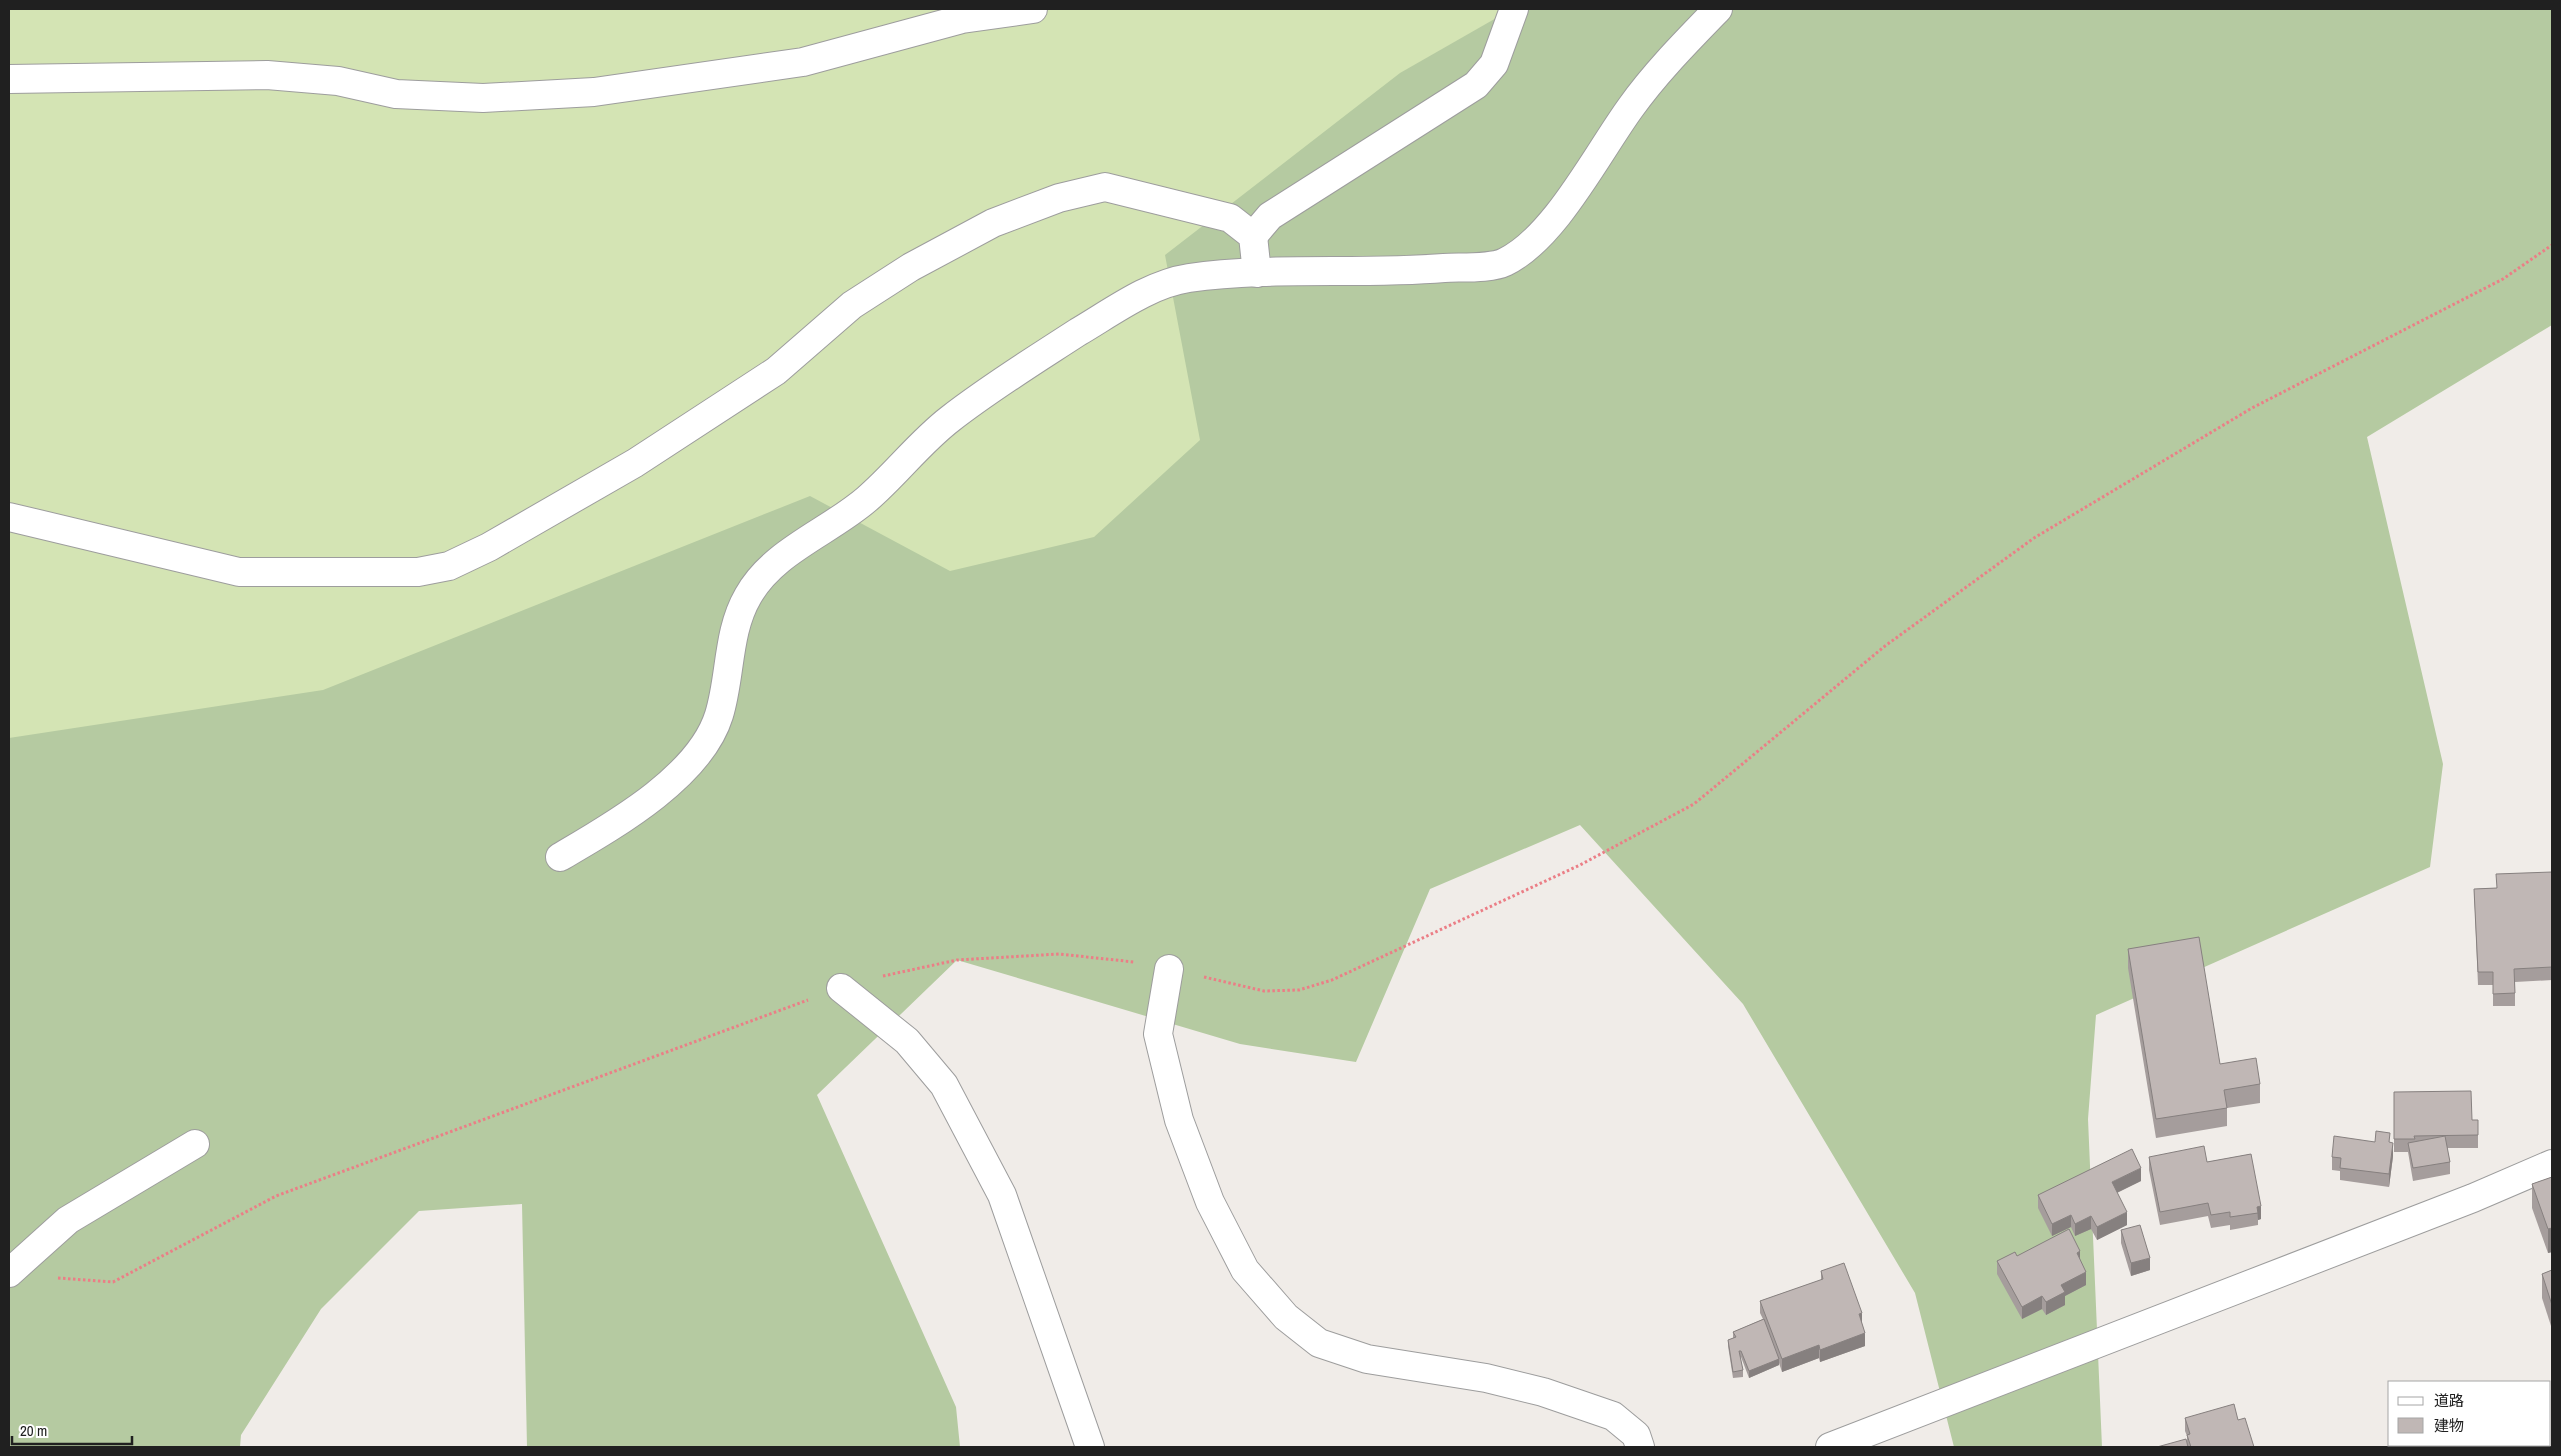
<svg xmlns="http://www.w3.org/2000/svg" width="2561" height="1456" font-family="'Archivo Narrow','Noto Sans JP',sans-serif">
<rect width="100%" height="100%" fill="#f0ece8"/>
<path fill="#d4e4b4" d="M9,9h2197l-419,331 -1778,582z"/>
<path fill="#b5caa1" d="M1512,9h1040v316l-185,112 76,327 -13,103 -334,148 -8,104 14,328h-148l-39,-154 -172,-289 -163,-179 -150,64 -74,173 -116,-18 -283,-84 -140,135 139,312 4,40h-433l-5,-243 -103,7 -98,98 -80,126 -1,12h-231v-709l314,-48 487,-194 140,75 144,-34 106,-97 -35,-185 235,-182z"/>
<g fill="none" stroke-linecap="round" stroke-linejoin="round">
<g stroke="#9d9d9d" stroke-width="30">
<g id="minor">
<path d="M9,79l258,-4 71,6 58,13 87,4 111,-6 209,-30 159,-43 71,-10"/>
<path d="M1253,236l17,-20 206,-131 18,-21 20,-55"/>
<path d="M9,517l230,55h179l31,-6 40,-19 146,-84 141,-92 76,-66 59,-38 82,-44 66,-25 46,-11 125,31 23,18 4,37"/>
<path d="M560,857c53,-31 140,-80 159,-142 12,-39 8,-83 29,-119 25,-45 81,-64 119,-97 29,-25 53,-57 83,-80 41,-32 85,-59 128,-87 34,-20 71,-48 111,-54 82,-12 171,-3 255,-10 16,-1 47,1 61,-6 50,-24 93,-110 126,-155 25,-35 57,-67 87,-98"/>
<path d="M1169,969l-11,65 21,86 31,82 35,68 41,47 33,26 48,16 119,19 57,14 70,24 23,19 4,12"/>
<path d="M841,988l66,53 37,44 58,110 88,252"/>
<path d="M9,1273l59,-53 127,-76"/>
<path d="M1830,1447l643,-249 79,-34"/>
</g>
</g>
<g stroke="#eb7e86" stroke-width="3" stroke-dasharray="2.5 2.5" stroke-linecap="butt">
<path d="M883,976l74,-16 102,-6 75,8"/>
<path d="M1204,977l60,14 35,-1 33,-10 248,-115 114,-61 191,-158 149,-108 218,-130 251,-129 49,-34"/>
<path d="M58,1278l55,4 163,-86 532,-196"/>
</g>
<use href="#minor" stroke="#fff" stroke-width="28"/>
</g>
<g fill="#a59d9c">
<path d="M2552,872v108l-37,2v24h-22v-21h-15l-4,-96 22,-1z"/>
<path d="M2128,949l92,115 40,20v19l-33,5v18l-71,12 -28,-170z"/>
<path d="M2394,1092l78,28h6v28h-31l3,14v12l-37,7 -5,-29h-14z"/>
<path d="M2375,1142l15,1 3,13 -4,31 -49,-7v-9l-8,-1v-13z"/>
<path d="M2251,1154l10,65 -3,1v5l-28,5v-5l-19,3 -3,-12 -48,9 -11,-55v-13l58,5z"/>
<path d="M2552,1177v75l-4,1 -16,-45v-24z"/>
<path d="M2141,1181l-24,12 10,32 -30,15 -6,-11 -16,7 -4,-9 -19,9 -14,-28v-13z"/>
<path d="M2121,1230l29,40 -19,6 -10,-33z"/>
<path d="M2017,1256l63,4 6,25 -21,11v9l-19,10 -4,-6 -20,10 -25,-45v-13z"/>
<path d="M2552,1270v59l-10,-31v-24z"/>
<path d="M1821,1271l41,53 3,22 -45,16 -1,-4 -37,14 -3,-9v2l-30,13 -8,-21h-1l3,13v7l-10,1 -5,-32v-6l5,-2v-6l30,-13 -3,-6v-12l61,-21z"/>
<path d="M2185,1418l53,2 16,27h-97l30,-3v-8l-2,-5z"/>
</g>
<g fill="#86807f">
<path d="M2393,1143v13l-4,31v-13z"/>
<path d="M2141,1168v13l-29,14v-13z"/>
<path d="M2261,1206v13l-3,1 -1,-13z"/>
<path d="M2127,1212v13l-30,15v-13z"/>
<path d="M2071,1215v12l-19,9v-12z"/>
<path d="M2091,1216v13l-16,7v-12z"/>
<path d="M2552,1228v24l-4,1v-24z"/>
<path d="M2080,1251v13l-3,-11z"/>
<path d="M2150,1258v12l-19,6v-13z"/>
<path d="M2086,1272v13l-21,11v9l-19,10v-13l15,-17z"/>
<path d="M2042,1296v13l-20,10v-12z"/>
<path d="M1862,1313v13l-3,-12z"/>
<path d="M1865,1333v13l-45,16v-12z"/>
<path d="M1819,1345v13l-37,14v-13z"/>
<path d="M1779,1359v6l-30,13v-7z"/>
</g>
<g fill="#c0b7b5" stroke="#86807f">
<path d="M2552,872v95l-38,2 1,24 -22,1v-22h-15l-4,-83 23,-1 -1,-14z"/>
<path d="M2199,937l21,127 36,-6 4,26 -36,6 3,18 -71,11 -28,-170z"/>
<path d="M2471,1091l1,29h6v15l-64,1 1,3h-21v-47z"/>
<path d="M2376,1131l14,2 -1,9 4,1 -4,31 -49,-6 1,-10 -9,-1 2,-21 41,6z"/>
<path d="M2445,1136l5,26 -37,6 -5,-25z"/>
<path d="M2204,1146l3,16 44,-8 10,52 -4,1 1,6 -28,4v-5l-19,3 -3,-12 -48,9 -11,-55z"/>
<path d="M2132,1149l9,19 -29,14 15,30 -30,15 -6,-11 -16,8 -4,-9 -19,9 -14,-29z"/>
<path d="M2552,1177v51l-4,1 -16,-45z"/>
<path d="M2140,1225l10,33 -19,5 -10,-33z"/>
<path d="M2069,1229l11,22 -3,2 9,19 -25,13 4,7 -19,10 -4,-6 -20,11 -25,-46 18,-9 2,4z"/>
<path d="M1844,1263l18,50 -3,1 6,19 -45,17 -1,-5 -37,14 -22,-58 63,-22 -2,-8z"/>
<path d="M2552,1270v35l-10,-31z"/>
<path d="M1764,1319l15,40 -30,12 -8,-20h-2l4,19 -10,2 -5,-32 8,-3 -3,-5z"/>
<path d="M2234,1404l4,16 7,-2 9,29h-63l-4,-12 3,-1 -5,-16z"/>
<path d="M2186,1439l2,8h-31z"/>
<path d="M2522,1445h27v2h-28z"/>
</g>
<rect width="2561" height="1456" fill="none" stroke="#202020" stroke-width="20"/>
<rect x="2388" y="1381" width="162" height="65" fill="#ffffff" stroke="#a6a6a6"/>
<rect x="2398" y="1397" width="25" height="8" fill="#ffffff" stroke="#a6a6a6"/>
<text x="2434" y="1406" font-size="15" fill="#202020">道路</text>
<rect x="2398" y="1418" width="25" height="15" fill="#c0b7b5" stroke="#a6a6a6"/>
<text x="2434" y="1431" font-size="15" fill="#202020">建物</text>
<path d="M12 1436v8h120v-8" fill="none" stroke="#202020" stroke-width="2.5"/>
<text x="20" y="1436" font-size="15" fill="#202020" stroke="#ffffff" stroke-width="4" paint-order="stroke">20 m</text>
</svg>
